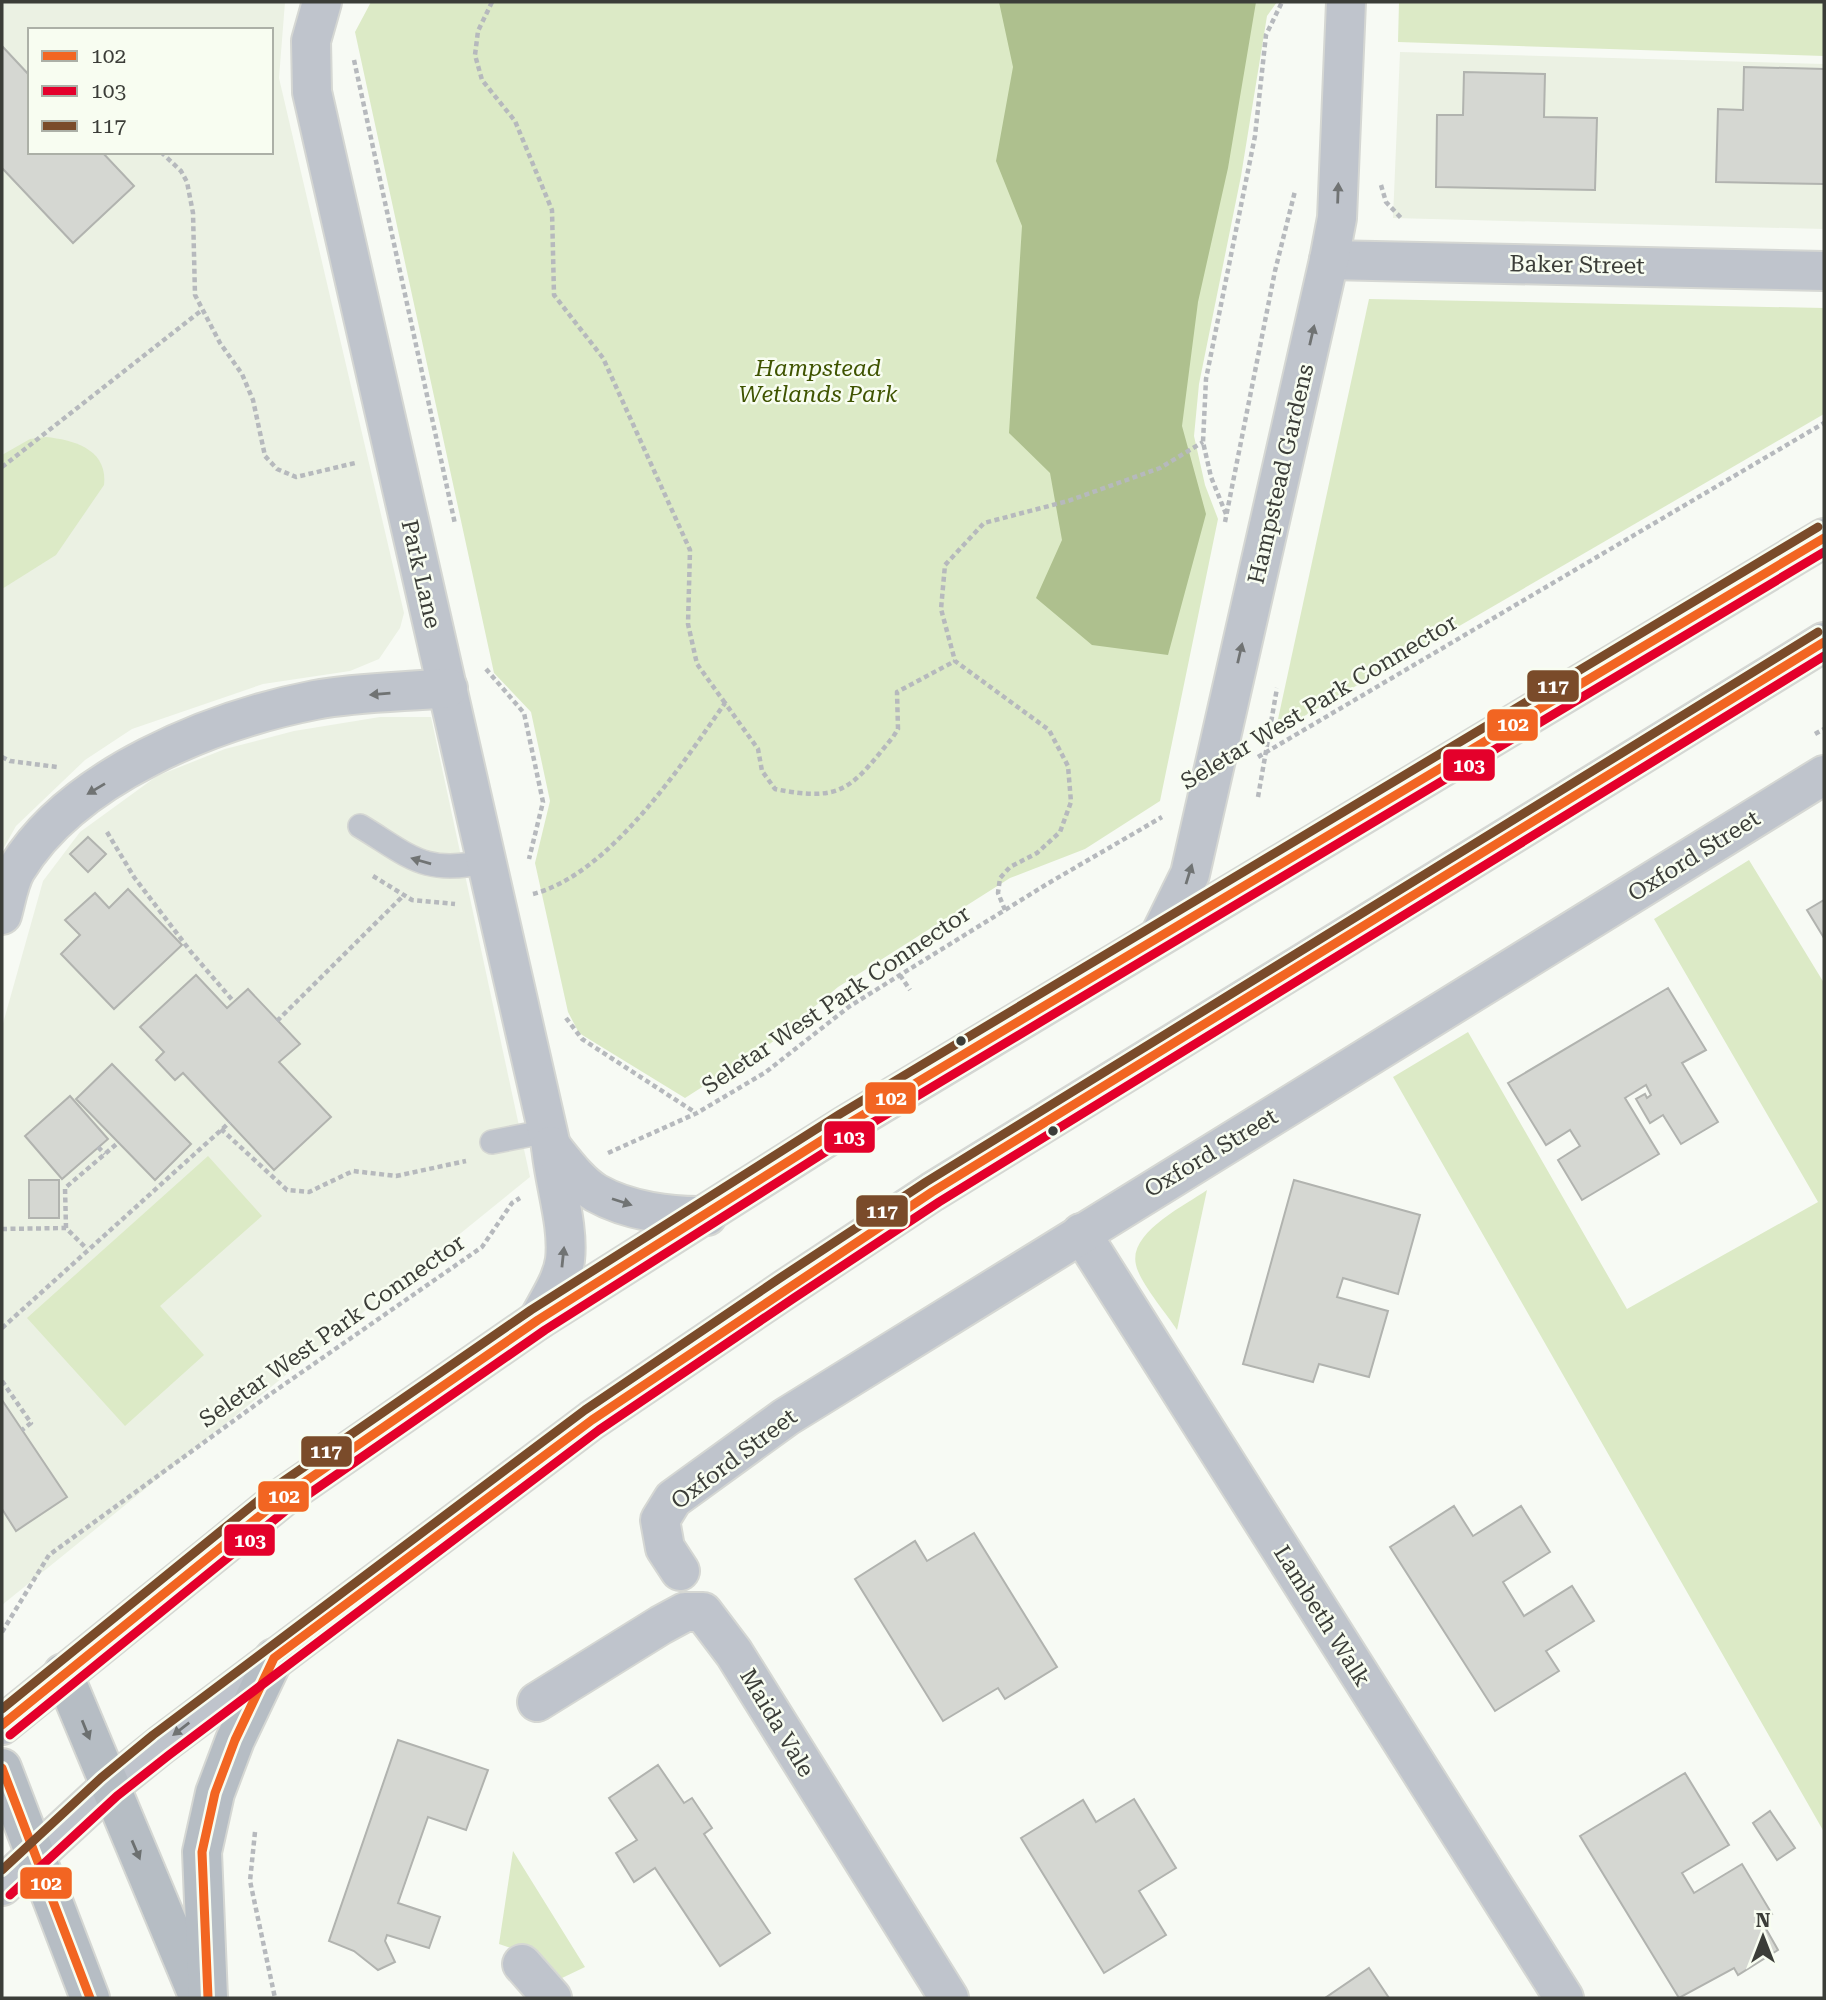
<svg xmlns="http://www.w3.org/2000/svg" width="1826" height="2000" font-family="'Roboto Serif',serif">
<rect width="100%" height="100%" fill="#f7faf4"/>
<g fill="#ebf1e3" fill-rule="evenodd">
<path d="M2,2h283l-6,76 125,535 -4,15 -21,31 -29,12 -87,13 -131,45 -47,31 -69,66 -14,25zM30,30h241v122h-241z"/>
<path d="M1400,52l424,12v165l-431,-11z"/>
<path d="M380,717h51l99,460 -528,428v-578l41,-146 37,-49 77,-56 68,-27 69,-18z"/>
</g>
<g fill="#dceac6">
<path d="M371,2h906l-10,14 -26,160 -42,208 -5,52 11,49 13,34 -58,282 -75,48 -75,29 -172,109 -67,56 -86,55 -106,-65 -11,-21 -33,-149 15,-62 -19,-89 -37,-39 -139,-641z"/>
<path d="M1399,2h425v54l-426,-14z"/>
<path d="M1369,299l455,9v106l-549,319z"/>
<path d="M46,437c29,3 62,13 58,48l-48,70 -54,34v-134l28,-16z"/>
<path d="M1749,860l75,123v849l-431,-755 75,-45 159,277 191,-107 -164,-283z"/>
<path d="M208,1156l54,60 -102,90 44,49 -79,71 -98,-108z"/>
<path d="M1207,1190l-30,140c-10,-16 -37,-47 -41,-65 -8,-32 48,-59 71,-75z"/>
<path d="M513,1851l72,116 -23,11 -16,-18 -47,-16z"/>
</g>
<path fill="#aec08e" d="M999,2h257l-28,166 -30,134 -16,124 24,88 -38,141 -76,-10 -56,-47 26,-58 -12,-67 -41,-40 13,-207 -26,-65 17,-94z"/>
<g fill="#d5d7d2" stroke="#b1b3af" stroke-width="2">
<path d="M2,46l28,30v76h72l32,34 -61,57 -71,-75z"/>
<path d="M1744,67l80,2v115l-108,-2 2,-73 25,1z"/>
<path d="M1464,72l81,2 -1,43 53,1 -2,72 -159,-3 1,-72h26z"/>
<path d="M88,837l18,17 -18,18 -18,-18z"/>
<path d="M128,889l54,56 -68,64 -53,-55 19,-19 -15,-15 30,-27 14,15z"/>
<path d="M1824,900v38l-17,-28z"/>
<path d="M196,975l31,33 21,-19 52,55 -21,18 52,55 -57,53 -91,-97 -8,7 -19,-20 8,-8 -24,-25z"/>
<path d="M1668,988l38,62 -24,13 36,59 -37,22 -18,-29 -13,8 -14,-24 9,-5 2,4 4,-3 -5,-10 -21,13 34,56 -77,46 -24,-40 22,-14 -10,-16 -24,15 -38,-62z"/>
<path d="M112,1064l79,80 -36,36 -79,-81z"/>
<path d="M70,1096l38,43 -46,40 -37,-43z"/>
<rect x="29" y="1180" width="30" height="38"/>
<path d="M1294,1180l126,35 -22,79 -55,-16 -6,19 51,14 -19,66 -50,-13 -6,18 -70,-18z"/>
<path d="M2,1400l65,97 -51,34 -14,-22z"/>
<path d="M1454,1506l19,30 48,-30 29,46 -47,30 21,34 48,-30 22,35 -48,30 13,20 -64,40 -105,-164z"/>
<path d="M974,1533l83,134 -52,32 -7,-11 -55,33 -88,-142 60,-38 12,20z"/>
<path d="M398,1740l90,30 -22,60 -38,-13 -30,86 42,14 -11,31 -42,-13 -2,6 10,21 -17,8 -24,-19 -25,-10z"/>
<path d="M658,1765l26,38 8,-5 20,30 -8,6 66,99 -50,33 -65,-98 -21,14 -18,-29 21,-13 -28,-42z"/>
<path d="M1685,1773l44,72 -47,28 12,20 48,-29 30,50 -11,6 17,30 -40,25 -4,-7 -55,30 -99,-162z"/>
<path d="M1134,1799l42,69 -37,23 27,44 -62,38 -83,-135 62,-38 13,22z"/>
<path d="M1770,1811l25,37 -18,12 -24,-37z"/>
<path d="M1369,1968l20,30h-64z"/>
</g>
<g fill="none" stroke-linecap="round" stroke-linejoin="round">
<g stroke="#d5d7d3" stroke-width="26">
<g id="service">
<path d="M360,826c50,30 64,50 128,35"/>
<path d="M492,1142l56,-11"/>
</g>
</g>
<g stroke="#d5d7d3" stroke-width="42">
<g id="minor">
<path d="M322,2l-11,39 1,51 239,1054c3,37 18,78 14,114 -3,21 -17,41 -27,60"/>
<path d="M1329,260l495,11"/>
<path d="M2,915c4,-14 7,-33 14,-45 56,-94 197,-150 299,-170 43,-8 89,-8 133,-12"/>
<path d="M1160,935l30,-61 139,-614 8,-42 9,-216"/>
<path d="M551,1146c13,16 28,37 45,47 32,18 75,24 111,23"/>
<path d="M1081,1233l483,765"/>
<path d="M680,1571l-15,-23 -5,-28 13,-21 113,-82 1038,-642"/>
<path d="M537,1702l124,-77 24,-13h18l31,41 215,345"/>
<path d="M522,1964l30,34"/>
</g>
</g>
<g stroke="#d5d7d3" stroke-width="42">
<g id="tertiary">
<path d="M2,1725l281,-228 255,-177 308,-195 978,-587"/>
<path d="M2,1886l107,-99 52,-42 431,-325 195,-132 145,-96 892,-550"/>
</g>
</g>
<g stroke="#d5d7d3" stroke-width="42">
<g id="primary">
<path d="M63,1673l136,325"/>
<path d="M2,1768l88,230"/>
<path d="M208,1998l-6,-146 13,-59 20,-53 39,-82"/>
</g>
</g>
<g stroke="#b6b9bd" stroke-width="4.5" stroke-dasharray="5 3.5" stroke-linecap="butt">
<path d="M492,2l-14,29 -3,24 7,25 33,41 37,89 2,85 49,63 87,192 -2,74 9,40 28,39"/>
<path d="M354,60l101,464"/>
<path d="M161,152l20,19 6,11 6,31 2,82 25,48 22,31 11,26 12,56 12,13 19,8 59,-14"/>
<path d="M1381,185l5,17 17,18"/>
<path d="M2,467l200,-157"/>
<path d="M1226,514l-15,-37 -8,-35 3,-63 49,-243 11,-101 16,-33"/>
<path d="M1225,522l50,-251 20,-80"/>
<path d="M486,669l38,44 19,89 -14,57"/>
<path d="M1815,734l9,-5"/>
<path d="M2,757l8,4 47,6"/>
<path d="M1258,757l566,-334"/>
<path d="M1258,797l19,-109"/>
<path d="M107,832l27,45 57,75 43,50"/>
<path d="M373,876l39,24 43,4"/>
<path d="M533,894c77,-20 148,-128 192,-191l33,46 4,22 13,18c68,14 77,-2 118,-52l5,-8 -1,-37 58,-31"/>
<path d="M1005,910l-7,-17 2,-15 10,-11 27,-14 23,-21 11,-30 -3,-36 -19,-36 -94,-69 -14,-52 4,-44 39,-42 84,-22 92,-33 43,-26"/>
<path d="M900,975l10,15"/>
<path d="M566,1018l16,21 114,74"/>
<path d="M277,1021l126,-125"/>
<path d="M221,1129l66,61 22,2 44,-21 43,5 70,-15"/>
<path d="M98,1147l7,7"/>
<path d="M608,1153l89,-40 69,-41 84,-66 197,-122 115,-67"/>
<path d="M66,1228l-1,-40 54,-46"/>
<path d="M2,1229l64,-1 21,21"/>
<path d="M2,1328l228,-206"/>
<path d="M2,1381l29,42 -9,7"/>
<path d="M2,1632l47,-77 220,-160 213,-148 30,-44 8,-5"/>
<path d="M255,1832l-5,49 25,117"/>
</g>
<use href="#service" stroke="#bfc4cc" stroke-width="23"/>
<use href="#minor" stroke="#bfc4cc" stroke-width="38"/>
<use href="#tertiary" stroke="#bfc4cc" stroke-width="38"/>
<use href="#primary" stroke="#b6bdc4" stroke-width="38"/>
<g stroke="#f8fdf1" stroke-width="14">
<g id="bus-1">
<path d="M2,1725l281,-228 255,-177 308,-195 978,-587"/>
<path d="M2,1768l88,230"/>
<path d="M208,1998l-6,-146 13,-59 20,-53 39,-82 318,-238 340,-228 892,-550"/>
</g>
</g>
<g stroke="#f8fdf1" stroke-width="14">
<g id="bus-2">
<path d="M10,1735l280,-228 255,-177 307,-195 972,-583"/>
<path d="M10,1895l107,-99 52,-41 430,-325 195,-132 145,-96 885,-546"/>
</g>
</g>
<g stroke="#f8fdf1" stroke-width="14">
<g id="bus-3">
<path d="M2,1709l273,-222 256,-177 309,-196 978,-587"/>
<path d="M2,1870l99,-92 52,-43 432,-325 195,-132 146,-96 892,-550"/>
</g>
</g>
<use href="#bus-1" stroke="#f26522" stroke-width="9"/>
<use href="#bus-2" stroke="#e4002b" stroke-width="9"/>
<use href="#bus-3" stroke="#7a4b2a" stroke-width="9"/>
</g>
<defs><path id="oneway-solid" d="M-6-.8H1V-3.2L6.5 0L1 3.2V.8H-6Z" transform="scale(1.75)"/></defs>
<g fill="#707373">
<use href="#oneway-solid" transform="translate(1338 193) rotate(-88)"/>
<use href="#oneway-solid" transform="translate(1312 335) rotate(-77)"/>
<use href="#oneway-solid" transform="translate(1240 653) rotate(-77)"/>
<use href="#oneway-solid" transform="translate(380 694) rotate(175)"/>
<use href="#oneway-solid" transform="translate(96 789) rotate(149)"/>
<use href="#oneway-solid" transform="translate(421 861) rotate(-164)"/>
<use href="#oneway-solid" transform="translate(1189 874) rotate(-73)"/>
<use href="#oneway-solid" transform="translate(622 1202) rotate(18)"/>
<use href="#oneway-solid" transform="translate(563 1257) rotate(-84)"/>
<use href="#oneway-solid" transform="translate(181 1729) rotate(142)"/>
</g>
<g fill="#6c7070">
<use href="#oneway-solid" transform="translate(86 1730) rotate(68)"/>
<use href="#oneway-solid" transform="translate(136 1850) rotate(67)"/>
</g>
<g fill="#3b3d38" stroke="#f8fdf1" stroke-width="2.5">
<circle cx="961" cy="1041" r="6"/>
<circle cx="1053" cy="1131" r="6"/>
</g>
<g text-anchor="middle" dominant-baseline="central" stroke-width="5" stroke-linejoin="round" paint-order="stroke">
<g font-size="23" fill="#3b3d38" stroke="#f8fdf1">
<text transform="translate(1577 265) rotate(1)">Baker Street</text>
<text transform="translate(1281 474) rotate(-77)">Hampstead Gardens</text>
<text transform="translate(421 574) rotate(77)">Park Lane</text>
<text transform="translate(1319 702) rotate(-31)">Seletar West Park Connector</text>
<text transform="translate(1694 856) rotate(-32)">Oxford Street</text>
<text transform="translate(836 1000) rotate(-34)">Seletar West Park Connector</text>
<text transform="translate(1211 1153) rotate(-31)">Oxford Street</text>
<text transform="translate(332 1331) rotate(-35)">Seletar West Park Connector</text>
<text transform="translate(734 1459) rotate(-37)">Oxford Street</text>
<text transform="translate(1322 1616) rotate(58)">Lambeth Walk</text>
<text transform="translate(777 1723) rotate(59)">Maida Vale</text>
</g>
<g font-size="23" font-style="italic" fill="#3f5401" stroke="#f8fdf1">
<text x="818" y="368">Hampstead<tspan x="818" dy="26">Wetlands Park</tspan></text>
</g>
</g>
<g stroke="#f8fdf1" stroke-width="2.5">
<rect x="1526" y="669" width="54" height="34" rx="7" fill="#7a4b2a"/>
<rect x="1486" y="708" width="53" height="34" rx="7" fill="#f26522"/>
<rect x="1442" y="748" width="54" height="34" rx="7" fill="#e4002b"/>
<rect x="864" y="1081" width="53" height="34" rx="7" fill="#f26522"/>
<rect x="823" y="1120" width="53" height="34" rx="7" fill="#e4002b"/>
<rect x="855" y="1194" width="54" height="34" rx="7" fill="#7a4b2a"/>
<rect x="300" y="1435" width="53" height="33" rx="7" fill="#7a4b2a"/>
<rect x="257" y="1480" width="53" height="33" rx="7" fill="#f26522"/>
<rect x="223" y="1523" width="53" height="34" rx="7" fill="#e4002b"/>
<rect x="19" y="1866" width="54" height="34" rx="7" fill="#f26522"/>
</g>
<g font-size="19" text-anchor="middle" font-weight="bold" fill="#fff">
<text x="1553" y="693">117</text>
<text x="1513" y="731">102</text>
<text x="1469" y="772">103</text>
<text x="891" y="1105">102</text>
<text x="849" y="1144">103</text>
<text x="882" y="1218">117</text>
<text x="326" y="1458">117</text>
<text x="284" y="1503">102</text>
<text x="250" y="1547">103</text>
<text x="46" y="1890">102</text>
</g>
<rect width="1826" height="2000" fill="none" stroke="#3b3d38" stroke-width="7"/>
<rect x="28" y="28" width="245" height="126" fill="#f8fdf1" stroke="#acb0a7" stroke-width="2"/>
<rect x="42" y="51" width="35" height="10" fill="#f26522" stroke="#acb0a7" stroke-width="2"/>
<text x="91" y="63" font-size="21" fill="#3b3d38">102</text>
<rect x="42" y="86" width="35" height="10" fill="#e4002b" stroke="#acb0a7" stroke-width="2"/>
<text x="91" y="98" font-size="21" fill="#3b3d38">103</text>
<rect x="42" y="121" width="35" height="10" fill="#7a4b2a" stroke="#acb0a7" stroke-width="2"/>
<text x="91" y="133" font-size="21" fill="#3b3d38">117</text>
<g transform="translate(1763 1937)" stroke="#f8fdf1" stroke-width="5" paint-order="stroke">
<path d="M0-5L12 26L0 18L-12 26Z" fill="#3b3d38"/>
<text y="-10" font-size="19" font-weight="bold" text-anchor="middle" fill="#3b3d38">N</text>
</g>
</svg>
